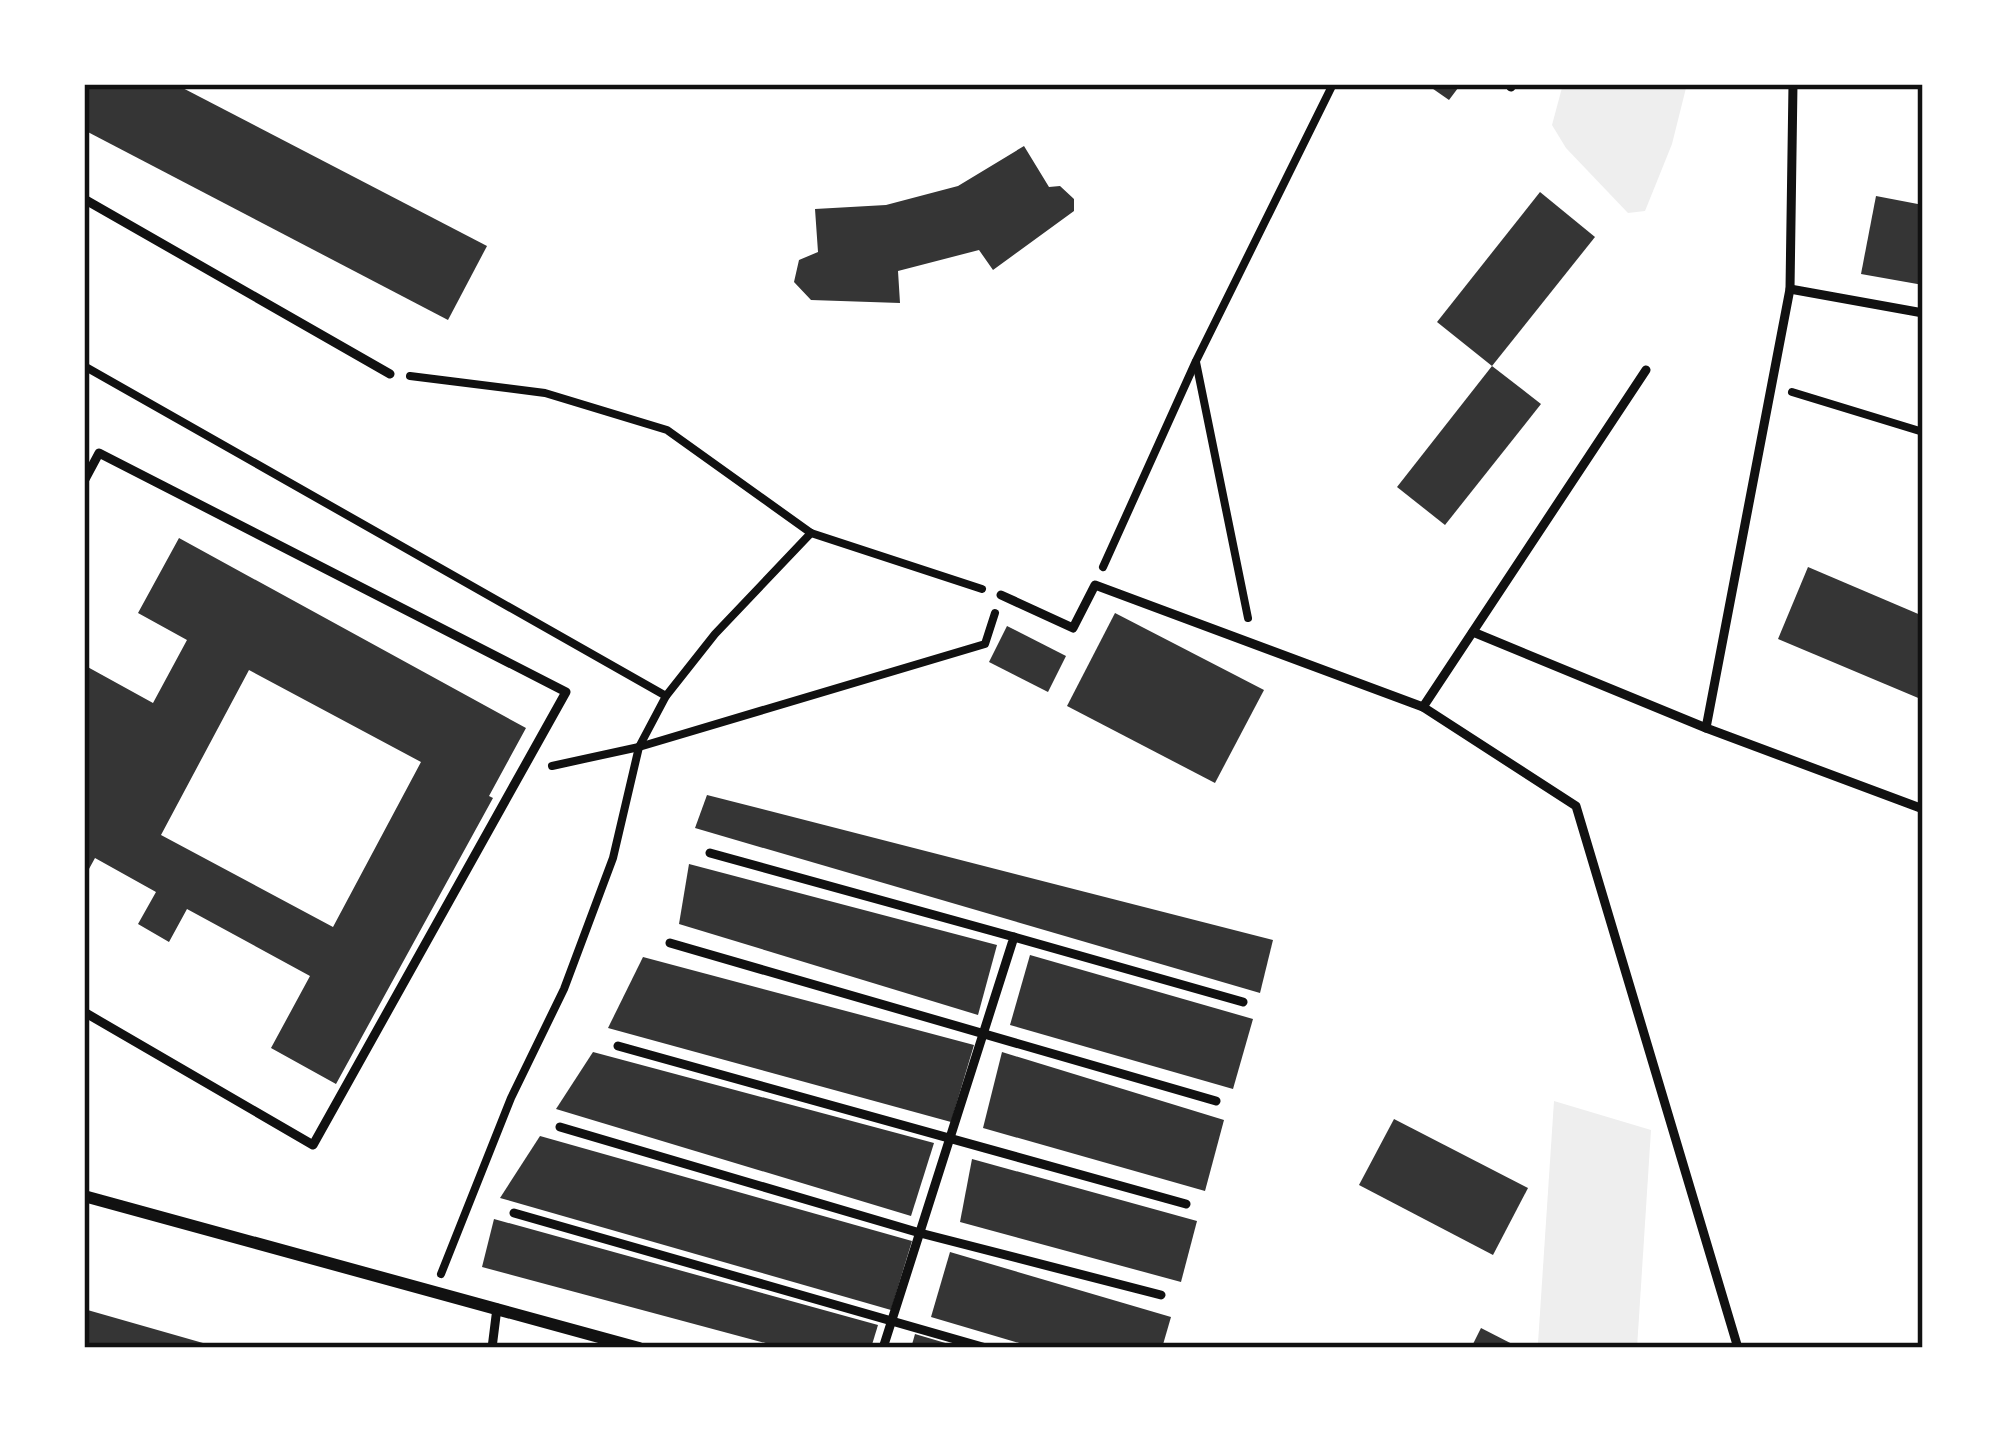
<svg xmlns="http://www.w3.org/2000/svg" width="2007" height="1432" font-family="Helvetica,sans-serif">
<rect width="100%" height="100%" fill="#fff"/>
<g fill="#eee">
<path d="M1563,84h124l-15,60 -27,67 -17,2 -62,-65 -14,-23z"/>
<path d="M1554,1101l97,29 -14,218 -99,-5z"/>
</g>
<g fill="#353535" fill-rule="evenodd">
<path d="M84,84h91l312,162 -39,74 -364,-190z"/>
<path d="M1426,84h35l-12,16z"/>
<path d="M1024,146l25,41 11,-1 14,13v12l-81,59 -14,-20 -81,21 2,32 -89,-3 -17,-18 5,-22 19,-8 -3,-43 71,-4 72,-19z"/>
<path d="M1540,192l55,45 -103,129 -55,-44z"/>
<path d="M1876,196l47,9v80l-62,-11z"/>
<path d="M1492,366l49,38 -96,121 -48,-38z"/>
<path d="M179,538l347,190 -37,68 4,2 -157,286 -65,-36 39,-72 -123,-67 -18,33 -31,-18 18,-32 -61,-34 -11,20v-213l69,38 34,-63 -49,-27zM249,670l172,92 -88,165 -172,-92z"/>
<path d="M1808,567l115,49v84l-145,-61z"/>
<path d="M1115,613l149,77 -49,93 -148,-77z"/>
<path d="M1007,626l59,30 -18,36 -59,-30z"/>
<path d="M707,795l566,145 -13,53 -565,-165z"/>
<path d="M689,864l308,81 -19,70 -299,-91z"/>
<path d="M1030,955l223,64 -20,70 -223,-64z"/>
<path d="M643,957l331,88 -23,77 -343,-94z"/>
<path d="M593,1052l341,91 -23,73 -355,-107z"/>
<path d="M1002,1052l222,68 -19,71 -222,-63z"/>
<path d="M1394,1119l134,69 -35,67 -134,-70z"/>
<path d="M540,1136l372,105 -21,69 -391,-112z"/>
<path d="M972,1159l225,62 -16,61 -221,-60z"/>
<path d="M494,1219l384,106 -7,23h-87l-302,-81z"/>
<path d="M950,1252l221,65 -9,31h-126l-105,-31z"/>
<path d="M84,1309l133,38v1h-133z"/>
<path d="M1481,1328l39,20h-49z"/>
<path d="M915,1334l44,13v1h-48z"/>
</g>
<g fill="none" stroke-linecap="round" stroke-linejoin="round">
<g stroke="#111" stroke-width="8">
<path d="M1196,362l52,256"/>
<path d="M84,366l582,330 49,-62 96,-101"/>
<path d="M410,376l135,17 122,37 144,103 171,56"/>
<path d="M1792,392l131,40"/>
<path d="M1103,567l93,-206 137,-277"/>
<path d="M552,766l87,-19 346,-103 10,-31"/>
<path d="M441,1274l70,-176 53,-109 49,-131 26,-111 27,-51"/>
</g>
<g stroke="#111" stroke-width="9">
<path d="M1511,87l2,-3"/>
<path d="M84,199l306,175"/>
<path d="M1790,289l133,24"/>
<path d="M1646,370l-223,337 153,99 162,542"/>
<path d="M84,481l15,-28 467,239 -253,453 -229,-133"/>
<path d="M1001,595l72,33 22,-43 328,122"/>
<path d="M1473,632l233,96 84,-439 3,-205"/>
<path d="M1706,728l217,81"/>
<path d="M710,853l304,84 -131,411"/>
<path d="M1014,937l229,65"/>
<path d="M670,943l546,158"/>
<path d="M618,1046l568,158"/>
<path d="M560,1127l360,106 241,62"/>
<path d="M514,1213l472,135"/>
<path d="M492,1348l5,-40"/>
</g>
<path stroke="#111" stroke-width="12" d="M84,1196l555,152"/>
</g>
<rect width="2007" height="1432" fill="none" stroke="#ffffff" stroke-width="174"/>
<rect x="87" y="87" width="1833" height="1258" fill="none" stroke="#111" stroke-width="4.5"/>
</svg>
